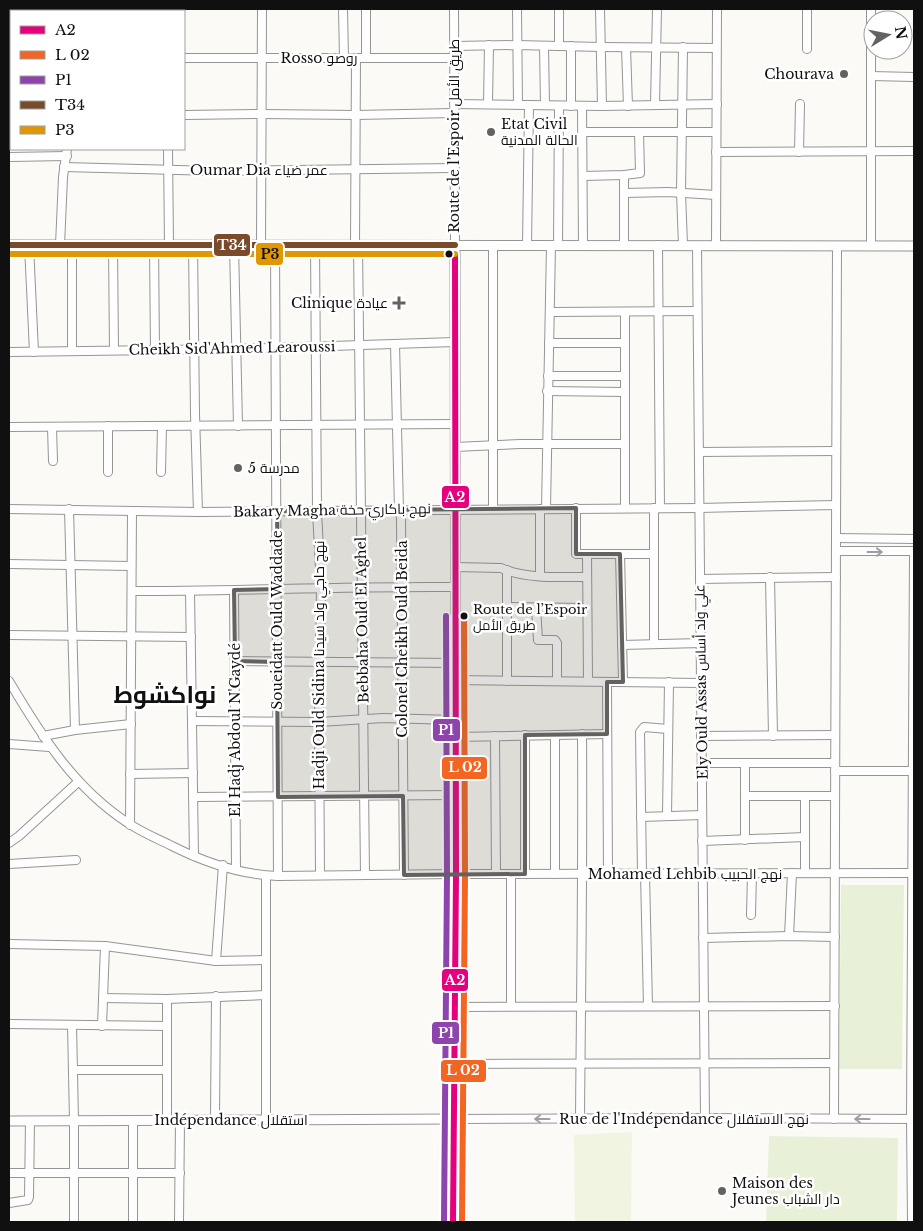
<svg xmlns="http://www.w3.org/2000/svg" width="923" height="1231" font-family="'Libre Baskerville',Cairo,serif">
<rect width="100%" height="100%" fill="#fcfaf6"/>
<g fill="#e8f1d7">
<path d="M841,885h63l-2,184h-63z"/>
<path d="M769,1136l129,2 -1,84h-131z"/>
</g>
<path fill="#f1f4e0" d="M632,1132l-1,90h-56l-1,-87z"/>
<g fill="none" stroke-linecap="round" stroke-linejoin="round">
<g stroke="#969594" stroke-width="10">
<g id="minor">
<path d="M343,9l1,49"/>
<path d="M366,9v49"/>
<path d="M454,9l1,236"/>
<path d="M517,9l1,95"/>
<path d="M559,9v37"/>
<path d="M600,9l2,97"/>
<path d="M807,9v40"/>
<path d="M92,11l3,-2"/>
<path d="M173,11v-2"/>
<path d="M454,46l63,-1 84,2 115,1"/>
<path d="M544,46l1,59"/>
<path d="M571,46v60"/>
<path d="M626,48l2,58"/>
<path d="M184,58h270"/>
<path d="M871,76l43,1"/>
<path d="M9,94l2,-3"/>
<path d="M454,104l148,2 115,-2"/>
<path d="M488,104l1,-59"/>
<path d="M655,105l2,-96"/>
<path d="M582,106l1,139"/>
<path d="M184,115l77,-1 95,1 98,-2"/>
<path d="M583,132h133"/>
<path d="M168,149l1,96"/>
<path d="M716,152l198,-1"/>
<path d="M799,152l1,-48"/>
<path d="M9,157l58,-1"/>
<path d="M64,167l151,4 239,-3"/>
<path d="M583,176l41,-1 16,-2 -1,-41"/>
<path d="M625,193l43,-1 48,3"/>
<path d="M29,245l5,107"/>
<path d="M60,245l3,-68 4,-28"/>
<path d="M72,245v106"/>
<path d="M113,245l1,105"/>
<path d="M154,245l1,105"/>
<path d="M193,245l2,169 3,98"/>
<path d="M234,245l4,181"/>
<path d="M261,245l1,-236"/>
<path d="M275,245l3,631"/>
<path d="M315,245l2,266 4,76 -2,135 1,153"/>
<path d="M355,245l1,-187"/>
<path d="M358,245l7,630"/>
<path d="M493,245v264"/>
<path d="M527,245l2,-140"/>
<path d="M558,245l1,-139"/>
<path d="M624,245v-70"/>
<path d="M658,245l2,263"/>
<path d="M683,245l-2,-52 2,-146"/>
<path d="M697,246l8,872"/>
<path d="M716,246l1,-237"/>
<path d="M871,246v-237"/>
<path d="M550,312l147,-1"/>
<path d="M625,312v196"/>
<path d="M549,343h76"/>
<path d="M395,344l4,166 2,8 3,357"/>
<path d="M9,352l227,-3 219,-7"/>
<path d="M548,376h77"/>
<path d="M547,391l78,1"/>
<path d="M9,427l446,-3"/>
<path d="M52,427l1,34"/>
<path d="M455,447l65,-3h105"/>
<path d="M699,452l137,-1"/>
<path d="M108,472v-46"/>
<path d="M161,472l1,-46"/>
<path d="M576,508v46h78"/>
<path d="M9,509l189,3 501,-4 137,-3"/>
<path d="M69,509l6,221"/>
<path d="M540,509v67"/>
<path d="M546,509l5,-264"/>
<path d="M836,538l78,1"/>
<path d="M836,551h78"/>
<path d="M587,554l1,127"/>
<path d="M620,554l3,128"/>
<path d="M9,564l122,2"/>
<path d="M455,567l46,1c24,11 59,9 85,9"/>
<path d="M770,577l3,159"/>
<path d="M700,579l136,-2"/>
<path d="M234,590l2,279"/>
<path d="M132,591c108,0 215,-5 323,-4"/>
<path d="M190,591l4,265"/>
<path d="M507,607l79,1"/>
<path d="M536,608l2,32h17l2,3v38"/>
<path d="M9,635l182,2"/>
<path d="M654,644v-136"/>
<path d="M622,645l79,-2"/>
<path d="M235,661l221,2"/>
<path d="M456,680l245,3"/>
<path d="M9,681c32,54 65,107 119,142 13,9 30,16 44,23 32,16 70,29 106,30l178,-2 458,-1"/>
<path d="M507,681v-111"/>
<path d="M607,682l1,192"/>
<path d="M192,721l127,1 64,-4 72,2"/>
<path d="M525,735v139"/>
<path d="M43,736l32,-6 56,-6"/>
<path d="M495,736l1,138"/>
<path d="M701,736l134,-1"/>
<path d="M456,737l151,-3"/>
<path d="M9,744l40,3"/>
<path d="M702,763h133"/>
<path d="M745,763v77"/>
<path d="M835,771h77"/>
<path d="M130,774l63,-1"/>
<path d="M745,796h90"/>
<path d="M805,796v77"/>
<path d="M193,797l263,-2"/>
<path d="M667,816l2,-134"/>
<path d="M641,817l61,-2"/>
<path d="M130,825l2,-314"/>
<path d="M702,841l103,-4"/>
<path d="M9,843l10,-7 59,-54"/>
<path d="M9,864l67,-4"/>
<path d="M555,874v-139"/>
<path d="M642,874l-2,-142 4,-5 24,2"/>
<path d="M645,874l3,132"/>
<path d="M266,876v244"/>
<path d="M751,915l1,-42"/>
<path d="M789,936l3,-63"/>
<path d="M703,938l86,-2 46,1"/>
<path d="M9,944l96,2 111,15 50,-1"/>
<path d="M216,961l7,-96"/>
<path d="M103,998l64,1 99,-4"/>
<path d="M511,1006v-132"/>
<path d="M455,1007l380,-1"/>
<path d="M9,1024l158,2"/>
<path d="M72,1025l2,96v101"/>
<path d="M102,1026l3,-80"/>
<path d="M454,1064l380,-1"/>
<path d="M73,1070h94"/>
<path d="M454,1119l251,-1 209,1"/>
<path d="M580,1119c1,-128 3,-257 2,-385"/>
<path d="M834,1119l3,-873"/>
<path d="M215,1120l1,-124"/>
<path d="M133,1121v101"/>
<path d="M167,1121v-122"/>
<path d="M9,1173h171"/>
<path d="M9,1203l19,-3 1,-3 1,-76"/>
<path d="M179,1222l1,-101"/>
<path d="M912,1222l-1,-103 3,-566"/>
</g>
</g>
<g stroke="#969594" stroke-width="11">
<g id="tertiary">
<path d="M9,245l905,1"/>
<path d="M9,1121l445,-2"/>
<path d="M453,1222l3,-348 -1,-629"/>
</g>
</g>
<use href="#minor" stroke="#fffefe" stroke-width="8"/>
<use href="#tertiary" stroke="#fffefe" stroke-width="9"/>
<g stroke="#fff" stroke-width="10">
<path id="bus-1" d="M453,1222l3,-348 -1,-619"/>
</g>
<g stroke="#fff" stroke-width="10">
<path id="bus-2" d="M462,1222l3,-348 -1,-258"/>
</g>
<g stroke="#fff" stroke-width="10">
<path id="bus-3" d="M444,1222l3,-348 -1,-258"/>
</g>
<g stroke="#fff" stroke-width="10">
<path id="bus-4" d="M9,245h446"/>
</g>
<g stroke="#fff" stroke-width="10">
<path id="bus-5" d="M9,254h446"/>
</g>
<use href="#bus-1" stroke="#e5007d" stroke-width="6"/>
<use href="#bus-2" stroke="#f26522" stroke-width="6"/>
<use href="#bus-3" stroke="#8e44ad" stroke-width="6"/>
<use href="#bus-4" stroke="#7a4b2a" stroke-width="6"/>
<use href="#bus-5" stroke="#e09702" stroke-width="6"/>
</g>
<defs><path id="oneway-shaft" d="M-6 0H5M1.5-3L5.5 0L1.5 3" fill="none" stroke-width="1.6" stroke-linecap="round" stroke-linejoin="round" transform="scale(1.25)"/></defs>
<g stroke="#9f9f9f">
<use href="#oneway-shaft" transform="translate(875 552)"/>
<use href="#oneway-shaft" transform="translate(542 1119) rotate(180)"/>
<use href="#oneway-shaft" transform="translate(862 1119) rotate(180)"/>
</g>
<path fill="#636260" fill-opacity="0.2" stroke="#636260" stroke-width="4" stroke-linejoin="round" d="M576,508v46h44l3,128h-16v52l-82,1v139l-121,1 -1,-79 -125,1 -1,-135 -42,-1 -1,-71 44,-1 -1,-78z"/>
<g fill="#636260" stroke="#fff" stroke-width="2">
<circle cx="844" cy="74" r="5"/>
<circle cx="491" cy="132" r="5"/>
<path d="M396.5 295.5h5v5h5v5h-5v5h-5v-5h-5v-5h5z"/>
<circle cx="238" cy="468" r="5"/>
<circle cx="722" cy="1191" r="5"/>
</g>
<g fill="#101010" stroke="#fff" stroke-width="2">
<circle cx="449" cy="254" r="4.5"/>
<circle cx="464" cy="616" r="4.5"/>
</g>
<g text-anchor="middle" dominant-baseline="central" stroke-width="5" stroke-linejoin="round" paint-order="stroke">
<g font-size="13" fill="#101010" stroke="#fff" text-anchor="start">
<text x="473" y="609">Route de l’Espoir<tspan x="473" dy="16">طريق الأمل</tspan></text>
</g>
<g font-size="14" fill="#101010" stroke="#fff">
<text x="319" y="58">Rosso روصو</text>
<text transform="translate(454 136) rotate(-90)">Route de l’Espoir طريق الأمل</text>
<text x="259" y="170">Oumar Dia عمر ضياء</text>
<text transform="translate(232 348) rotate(-1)">Cheikh Sid'Ahmed Learoussi</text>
<text transform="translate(332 510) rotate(-1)">Bakary Magha نهج باكاري حخة</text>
<text transform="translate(277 620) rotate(-90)">Soueidatt Ould Waddade</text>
<text transform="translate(362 620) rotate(-91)">Bebbaha Ould El Aghel</text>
<text transform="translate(402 639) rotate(-90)">Colonel Cheikh Ould Beida</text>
<text transform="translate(319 665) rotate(-90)">Hadji Ould Sidina نهج حاجي ولد سيدنا</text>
<text transform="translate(701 682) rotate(-91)">Ely Ould Assas علي ولد أساس</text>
<text transform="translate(235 730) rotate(-90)">El Hadj Abdoul N'Gaydé</text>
<text x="685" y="874">Mohamed Lehbib نهج الحبيب</text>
<text x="684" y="1119">Rue de l'Indépendance نهج الاستقلال</text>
<text x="231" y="1120">Indépendance استقلال</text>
</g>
<g font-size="14" fill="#101010" stroke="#fff" text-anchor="start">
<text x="834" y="74" text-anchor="end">Chourava</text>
<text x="501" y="124">Etat Civil<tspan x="501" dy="16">الحالة المدنية</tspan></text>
<text x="388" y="303" text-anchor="end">Clinique عيادة</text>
<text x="248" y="468">مدرسة 5</text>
<text x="732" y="1183">Maison des<tspan x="732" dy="16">Jeunes دار الشباب</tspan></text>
</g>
<g font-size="24" font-weight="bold" fill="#101010" stroke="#fff">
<text x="165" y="694">نواكشوط</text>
</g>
</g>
<g stroke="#fff" stroke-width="2">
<rect x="213" y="233" width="38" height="24" rx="5" fill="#7a4b2a"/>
<rect x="255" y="242" width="29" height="24" rx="5" fill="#e09702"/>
<rect x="441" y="485" width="29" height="24" rx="5" fill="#e5007d"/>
<rect x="432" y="718" width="29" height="24" rx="5" fill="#8e44ad"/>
<rect x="441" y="756" width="47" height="24" rx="5" fill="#f26522"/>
<rect x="441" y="968" width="28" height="24" rx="5" fill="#e5007d"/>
<rect x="431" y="1021" width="29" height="24" rx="5" fill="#8e44ad"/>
<rect x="440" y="1059" width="47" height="24" rx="5" fill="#f26522"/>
</g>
<g font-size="14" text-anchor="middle" font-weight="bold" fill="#fff">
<text x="232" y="250">T34</text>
<text x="455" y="502">A2</text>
<text x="446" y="735">P1</text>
<text x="465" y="772">L 02</text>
<text x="455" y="985">A2</text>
<text x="446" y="1038">P1</text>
<text x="463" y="1075">L 02</text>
</g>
<g font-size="14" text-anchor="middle" font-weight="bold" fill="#111">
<text x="270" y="259">P3</text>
</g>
<rect width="923" height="1231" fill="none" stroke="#101010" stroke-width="20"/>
<rect x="10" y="10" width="175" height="140" fill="#ffffff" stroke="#9f9f9f"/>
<rect x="20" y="26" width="25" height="8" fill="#e5007d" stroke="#9f9f9f"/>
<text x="55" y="35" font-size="15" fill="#101010">A2</text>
<rect x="20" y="51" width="25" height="8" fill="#f26522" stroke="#9f9f9f"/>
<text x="55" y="60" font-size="15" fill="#101010">L 02</text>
<rect x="20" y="76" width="25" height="8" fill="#8e44ad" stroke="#9f9f9f"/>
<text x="55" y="85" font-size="15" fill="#101010">P1</text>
<rect x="20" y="101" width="25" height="8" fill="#7a4b2a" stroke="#9f9f9f"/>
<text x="55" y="110" font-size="15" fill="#101010">T34</text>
<rect x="20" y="126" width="25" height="8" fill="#e09702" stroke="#9f9f9f"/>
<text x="55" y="135" font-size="15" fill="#101010">P3</text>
<g transform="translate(888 35) rotate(80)"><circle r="24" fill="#ffffff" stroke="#9f9f9f"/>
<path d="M0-4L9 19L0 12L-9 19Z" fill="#636260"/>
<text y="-8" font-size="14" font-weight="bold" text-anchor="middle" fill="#101010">N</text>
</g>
</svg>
